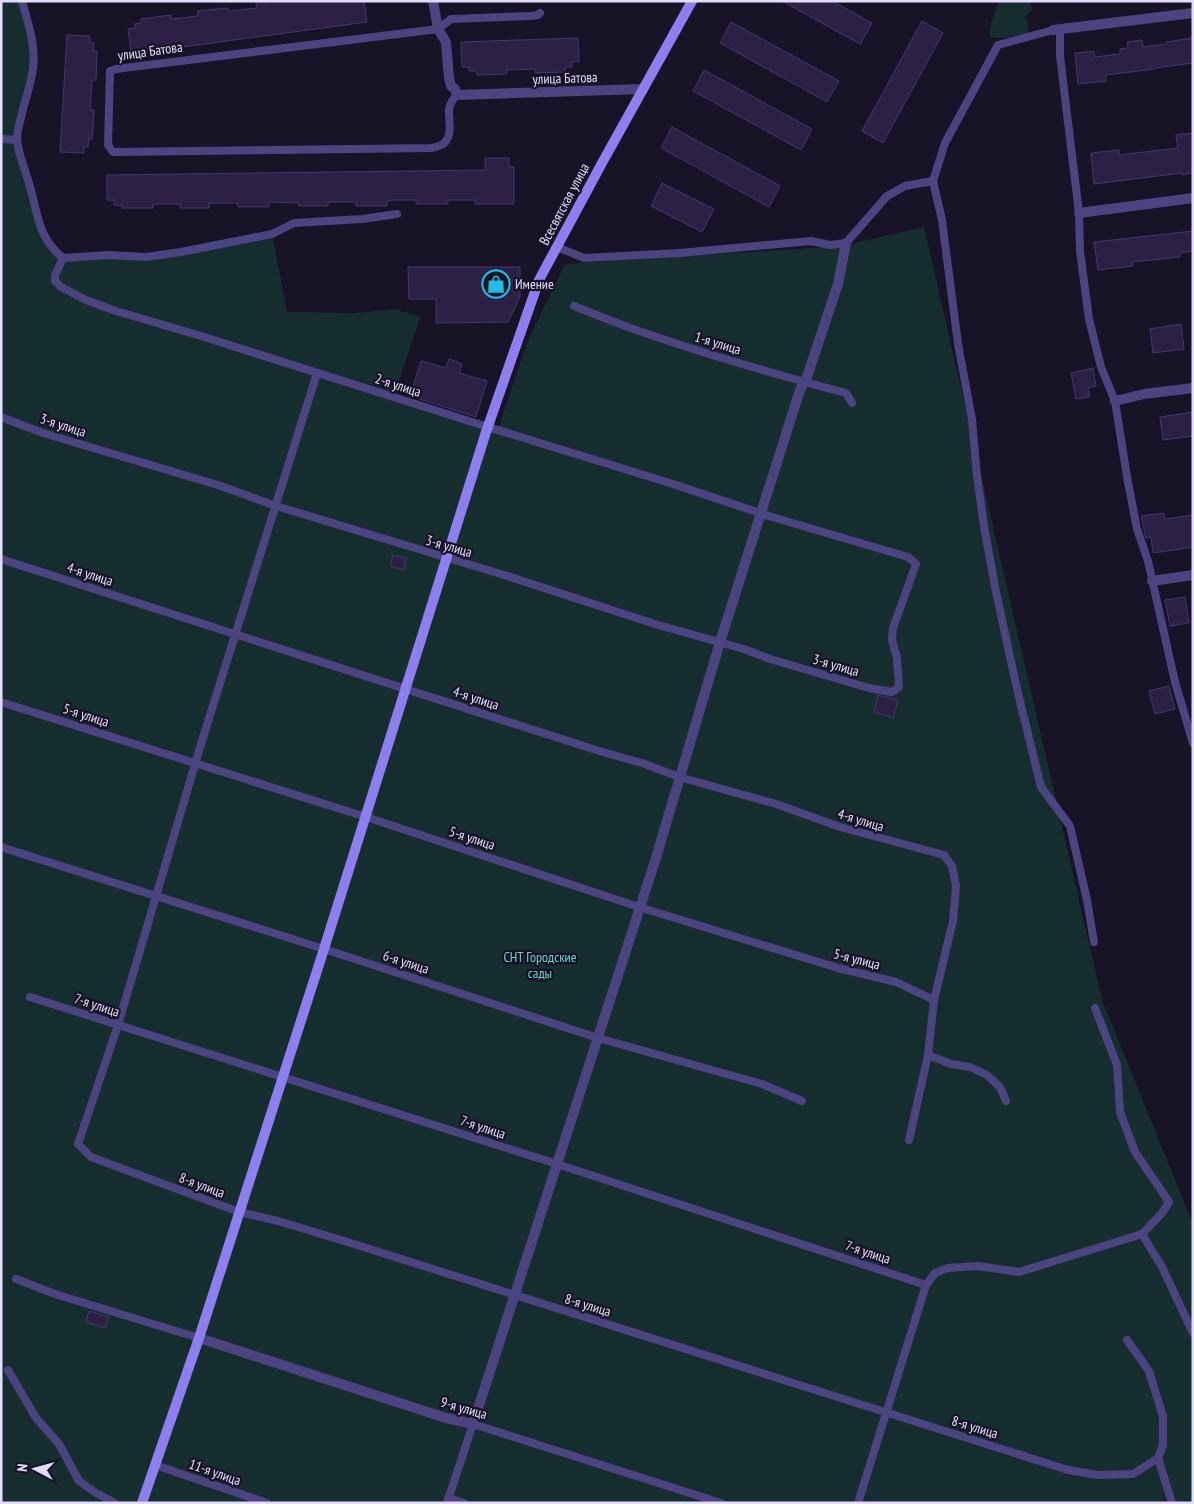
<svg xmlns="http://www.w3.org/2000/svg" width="1194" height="1504" font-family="'PT Sans Narrow',sans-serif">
<rect width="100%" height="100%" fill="#181326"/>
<g fill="#172e30">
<path d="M1,1h21l11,52 -16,80 22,91 24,33h83l126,-23 15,78 68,1 40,-4 25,8 -25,77 103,35 30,-89 37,-76 277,-18 82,-19 178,773 91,224v279h-1192z"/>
<path d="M999,1h31l2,9 -6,6 2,7v11c-15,2 -25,6 -38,3l1,-14z"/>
</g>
<g fill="#2c2145" stroke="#47366e">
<path d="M275,1h89l3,21 -236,32 -3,-25 7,-1v-4l6,-1v-4l30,-4v4l27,-3 -1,-5 31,-3 1,3 28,-3 -1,-5z"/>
<path d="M782,1h50l40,22 -12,21z"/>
<path d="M922,21l21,12 -60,110 -21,-12z"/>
<path d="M731,22l108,59 -12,21 -107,-59z"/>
<path d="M67,35l23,1v7h4l-1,8h4l-1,29h-4l-2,30h4l-2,29h-3l-1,8h-4v6l-24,-1z"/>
<path d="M578,38l1,24h-7v5h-7v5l-30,1v-4l-28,1v4l-30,1 -1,-4h-7v-4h-7l-1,-25z"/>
<path d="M1193,38v25l-38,5v1l-49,6v6l-28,3 -3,-31 19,-2 1,6 25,-3v-5l8,-1 -1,-6 15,-2 1,7 23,-3v-2z"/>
<path d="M704,70l108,59 -11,21 -108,-59z"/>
<path d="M672,127l108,59 -11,21 -108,-59z"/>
<path d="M1193,133v40l-11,2v-2l-88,11 -3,-31 28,-3v5l59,-7 -2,-13z"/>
<path d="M485,158h24v9h5v37h-39v-4h-27v4h-32v-4h-22l-7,1v5h-31v-4h-28v4h-29v-3l-30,-1v5h-31v-4h-29v5h-29v-4h-27v4h-31l-1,-3h-7v-5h-7v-25l378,-5z"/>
<path d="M662,183l52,26 -12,23 -51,-26z"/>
<path d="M1193,231v20l-13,2v4l-48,5 1,4 -35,4 -4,-28z"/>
<path d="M408,267h112v30l-12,25 -72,1v-24h-27z"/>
<path d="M1181,324l3,25 -31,4 -3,-24z"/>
<path d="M449,359l13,5 -3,9 28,8 -11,36 -66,-21 11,-35 25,7z"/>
<path d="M1093,368l3,18 -8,2 2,9 -14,2 -5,-26z"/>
<path d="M1193,412v24l-30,4 -3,-23z"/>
<path d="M1164,513l1,6 28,-4v32l-40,6 -2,-16 -5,1 -5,-22z"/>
<path d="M393,555l13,3 -2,12 -14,-4z"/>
<path d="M1185,597l4,26 -19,3 -5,-26z"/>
<path d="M1169,686l6,23 -20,5 -6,-23z"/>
<path d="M878,695l20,5 -5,18 -19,-6z"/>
<path d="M89,1311l20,6 -4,11 -19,-6z"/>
</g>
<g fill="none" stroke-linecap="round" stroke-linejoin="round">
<g stroke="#4c4480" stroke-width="8">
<path d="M22,1c6,22 14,44 11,68 -2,13 -6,27 -10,40 -2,10 -6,20 -6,30 1,15 8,30 12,44 9,30 8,54 34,75l46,-3 37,2 35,-5 91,-18 22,-11 68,-4 35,-5"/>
<path d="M1060,29v27l19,157 1,38 9,68 12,48 14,34 12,76 10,52 11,32 27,121 18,61"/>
<path d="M457,95c-4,4 -7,8 -8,14 -1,10 5,27 -6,35 -3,2 -8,3 -11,4l-319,4 -5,-7 2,-74 6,-2 322,-40 13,-10 80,-3 7,-1 2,-2"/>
<path d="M1,139l16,1"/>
<path d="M933,181l9,39 16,124 14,75 5,57 7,50 11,61 22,102 24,98 29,39 17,74 7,42"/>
<path d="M557,247l27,11 96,-5 131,-12 19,4 16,-2 41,-47 18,-10 28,-5 12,-38 53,-98 55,-15"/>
<path d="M574,306c23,9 47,19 71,27 66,23 133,42 201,60l6,10"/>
<path d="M317,373l-116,371 -83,281 -40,119 13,13 148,55 39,9 76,23 714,226 30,5 35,-1 25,-16 5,-13v-28l-14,-46 -22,-31"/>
<path d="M1,417l42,16 178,53 55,20 228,69 154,50 86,24 26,10 34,10 65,19 23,4 7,-5 -2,-29 -5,-18 1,-12 23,-64 -8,-7 -136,-40 -99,-33 -185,-57 -287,-91 -85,-25 -30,-11 -25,-13 -6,-6v-6l8,-17"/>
<path d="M1,559l598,192 43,12 37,14 97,27 64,23 104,28 8,11 4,20 -3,35 -19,79 -6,55 23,9 19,3 17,8 13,12 6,14"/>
<path d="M1,702l365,115 273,90 199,61 58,14 38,18"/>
<path d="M1,847l323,102 274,89 164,46 40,17"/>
<path d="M30,997l527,167 369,121"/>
<path d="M1095,1008l22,57 3,47 15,40 34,50 -7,11 -20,21 20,33 31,66"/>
<path d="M909,1140l19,-85"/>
<path d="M16,1279l39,15 144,44"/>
<path d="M8,1370l28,48 23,26 20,37 17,12 19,10"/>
<path d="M1158,1458l14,45"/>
<path d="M155,1465l112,38"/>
<path d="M448,1498l16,5"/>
<path d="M447,1503l26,-79 248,79"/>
<path d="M858,1503l68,-218 9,-12 13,-5 30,-2 41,6 123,-38"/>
</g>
<g stroke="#4c4480" stroke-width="10">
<path d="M433,1l5,28 8,13 3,36 2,8 4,3 2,6 186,-6"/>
<path d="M1053,30l140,-17"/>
<path d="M1079,213l114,-15"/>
<path d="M1115,401l29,-7 49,-6"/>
<path d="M1152,581l41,-6"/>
<path d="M199,1338l247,80 27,6 182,-563 65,-219 80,-252 7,-13 31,-93 8,-41"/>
</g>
<path stroke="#8d7fef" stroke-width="10" d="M142,1503l57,-165 125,-389 162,-517 53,-152 63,-117 90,-162"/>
</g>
<defs>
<g id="shop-ring" transform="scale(1.4375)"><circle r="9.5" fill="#181326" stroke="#20bde4" stroke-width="1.5"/><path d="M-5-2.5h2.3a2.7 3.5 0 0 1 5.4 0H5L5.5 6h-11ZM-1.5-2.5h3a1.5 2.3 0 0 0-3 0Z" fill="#20bde4"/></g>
</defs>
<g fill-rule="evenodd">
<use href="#shop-ring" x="496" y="284"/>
</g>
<g text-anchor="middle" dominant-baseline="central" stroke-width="4.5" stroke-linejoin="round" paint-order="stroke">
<g font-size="14" fill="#e3ddfb" stroke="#181326">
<text transform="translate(150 51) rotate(-8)">улица Батова</text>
<text transform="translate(565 78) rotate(-2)">улица Батова</text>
<text transform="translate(564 204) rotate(-62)">Всесвятская улица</text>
<text transform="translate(718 343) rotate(17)">1-я улица</text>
<text transform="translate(398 385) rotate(18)">2-я улица</text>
<text transform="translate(63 425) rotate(18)">3-я улица</text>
<text transform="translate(449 546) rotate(16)">3-я улица</text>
<text transform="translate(90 574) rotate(18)">4-я улица</text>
<text transform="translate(836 665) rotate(16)">3-я улица</text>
<text transform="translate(476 698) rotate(18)">4-я улица</text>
<text transform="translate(86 715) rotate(18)">5-я улица</text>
<text transform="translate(861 820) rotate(17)">4-я улица</text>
<text transform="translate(472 838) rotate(18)">5-я улица</text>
<text transform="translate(857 959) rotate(14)">5-я улица</text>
<text transform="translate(406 962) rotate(18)">6-я улица</text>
<text transform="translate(97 1005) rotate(18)">7-я улица</text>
<text transform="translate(483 1127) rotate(18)">7-я улица</text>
<text transform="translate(202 1185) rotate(20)">8-я улица</text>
<text transform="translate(868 1252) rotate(18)">7-я улица</text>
<text transform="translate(588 1305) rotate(17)">8-я улица</text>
<text transform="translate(464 1408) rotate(16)">9-я улица</text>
<text transform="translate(975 1427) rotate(17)">8-я улица</text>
<text transform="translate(215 1472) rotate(19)">11-я улица</text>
</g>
<g font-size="14" fill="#e3ddfb" stroke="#181326" text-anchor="start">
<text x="515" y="284">Имение</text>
</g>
<g font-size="14" fill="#70d3c4" stroke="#181326">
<text x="540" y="957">СНТ Городские<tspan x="540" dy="16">сады</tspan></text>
</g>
</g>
<rect width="1194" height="1504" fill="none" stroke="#e3ddfb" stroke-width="5"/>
<g transform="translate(35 1469) rotate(276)" stroke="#181326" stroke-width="4" paint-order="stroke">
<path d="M0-4L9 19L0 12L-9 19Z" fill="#e3ddfb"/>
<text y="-8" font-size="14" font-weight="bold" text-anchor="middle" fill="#e3ddfb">N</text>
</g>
</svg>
